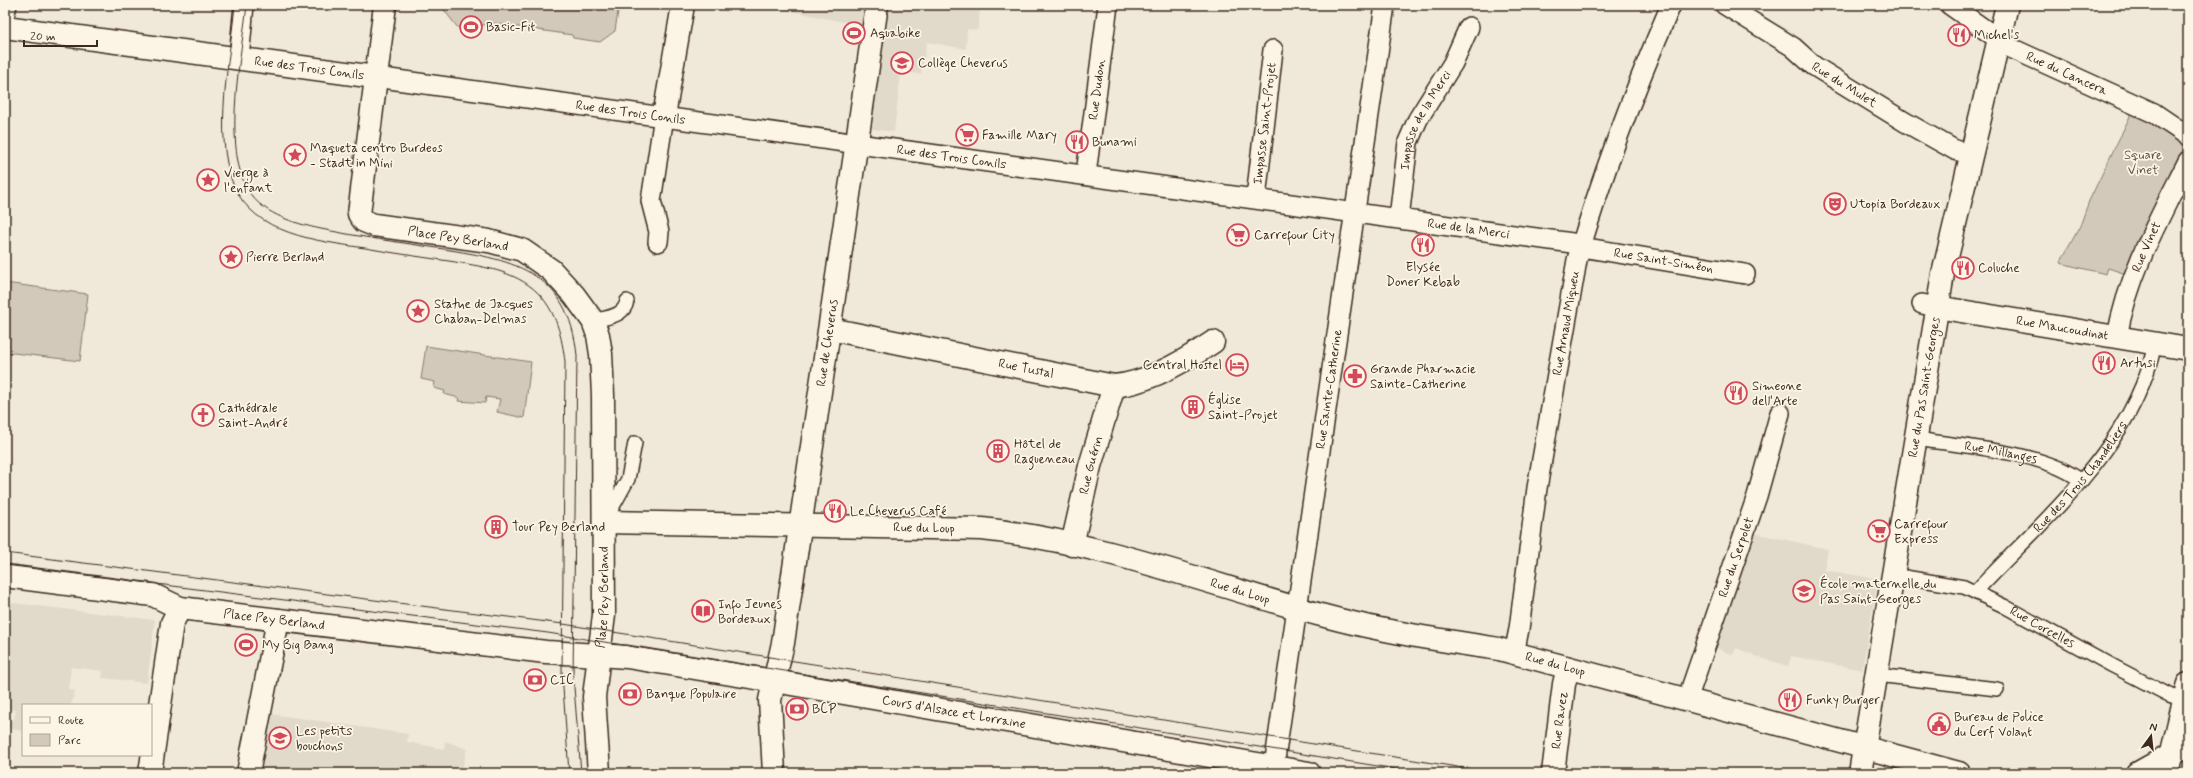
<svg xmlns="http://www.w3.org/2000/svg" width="2193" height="778" font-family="Mynerve,sans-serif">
<rect width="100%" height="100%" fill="#f0e9d9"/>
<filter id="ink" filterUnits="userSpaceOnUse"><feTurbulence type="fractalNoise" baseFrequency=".025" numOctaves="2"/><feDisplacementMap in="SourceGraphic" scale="8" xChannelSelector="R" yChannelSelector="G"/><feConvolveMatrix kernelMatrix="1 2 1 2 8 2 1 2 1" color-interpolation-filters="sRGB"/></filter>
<g filter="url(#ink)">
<g fill="#e1d9c9">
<path d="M773,5h92l-3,21 -89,-19z"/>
<path d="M889,5h118l-1,7 -26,-2 -2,20 -11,-1 -1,20 -39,-7 -6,32 -20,-2 -7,60 -21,-3 -2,-2z"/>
<path d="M1754,533l74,16 -4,21 54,9 -16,91 -71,-14 -3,10 -34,-10v-1l-18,-7 -3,7 -19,-8z"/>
<path d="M5,602l150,18 -8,63 -45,-5 1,-7 -32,-4 -3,22 7,2 -4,14h-48v26l-18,-3v-10l9,2 2,-10 -8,-1 2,-22 -5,-1z"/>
<path d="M271,714l137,20 -1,8 37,7 1,-8 22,8 -6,24h-202z"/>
</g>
<g fill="#d2c9ba" stroke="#867a6c">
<path d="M619,5l-4,26 -15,11 -27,-4 -1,-3 -80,-12 -1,3 -26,-4 -2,7 -5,-1 -17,-22z"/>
<path d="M2132,112l15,7 41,25 -42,88 -17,43 -21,-7 -2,6 -46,-11 20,-37 9,-25z"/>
<path d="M5,283l83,11 -8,67 -75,-9z"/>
<path d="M426,346l105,16 -7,56 -27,-6 3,-13 -14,-2 -1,6 -27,-2 1,-3 -15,-4 1,-3 -11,-3 1,-6 -14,-3z"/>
</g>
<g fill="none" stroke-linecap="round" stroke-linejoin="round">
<g stroke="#3b2a1e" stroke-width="16">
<g id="service">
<path d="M593,321c14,-4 31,-4 34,-20"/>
<path id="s1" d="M1916,439c44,7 131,13 165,42"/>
<path d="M606,519l22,-40 7,-36"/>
<path id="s2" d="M1893,575l71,12 40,19 109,60 56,29 14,5"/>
<path id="s3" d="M1977,593l3,-6c68,-72 155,-143 175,-244"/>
<path d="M1877,675l120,14"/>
</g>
</g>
<g stroke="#3b2a1e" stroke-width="22">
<g id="pedestrian">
<path id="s4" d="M1725,5l68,42 21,19 91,56 50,28 16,4"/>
<path id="s5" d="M1950,5l61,43 143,65 34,23"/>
<path d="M5,13l2,-8"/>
<path d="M239,58l5,-53"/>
<path id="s6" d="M375,77l1197,166 9,4 164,27"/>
<path id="s7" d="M1086,174l22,-169"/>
<path id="s8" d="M1256,198l17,-148"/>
<path id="s9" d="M1399,218l9,-76 10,-23 35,-56 16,-36"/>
<path d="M658,242l1,-10 -8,-31 13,-85"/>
<path d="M1922,304l15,3"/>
<path id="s10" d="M2117,337c11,-63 43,-120 71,-176"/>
<path id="s11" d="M1514,654l5,-25 18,-141 40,-228c25,-86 58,-172 94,-255"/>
<path id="s12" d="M1687,700l70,-204 23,-83"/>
<path id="s13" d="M1273,773l112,-768"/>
</g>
</g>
<g stroke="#3b2a1e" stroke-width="25">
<g id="minor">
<path id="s14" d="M5,27l370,50"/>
<path d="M664,116l19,-111"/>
<path id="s15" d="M1937,307l251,42"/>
<path id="s16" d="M830,329l284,57c34,-3 71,-25 99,-44"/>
<path id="s17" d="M604,522l378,7c116,12 227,55 339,86 58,16 118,25 178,34l460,124"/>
<path id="s18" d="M1072,545l18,-79 24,-80"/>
<path id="s19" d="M5,576l148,19 27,13 366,44 53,3 5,-40 -1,-220 -2,-41 -3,-19 -5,-14 -19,-26 -23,-25 -29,-20 -33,-9 -115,-16 -10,-4 -5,-7 26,-209"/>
<path d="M150,773l22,-150 8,-15"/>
<path d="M248,773l30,-153"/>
<path id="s20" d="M774,773l-4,-73 13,-57 94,-638"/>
<path id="s21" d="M1553,773l11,-89 4,-16"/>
<path id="s22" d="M1860,773l83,-499 64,-269"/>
<path d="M2138,773l50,-28"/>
<path d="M2167,773l21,-89"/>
</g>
</g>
<g stroke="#3b2a1e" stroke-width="25">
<g id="tertiary">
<path id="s23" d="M599,773l-5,-76 5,-42 28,2 147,24 535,92"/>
</g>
</g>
<use href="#service" stroke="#fcf5e5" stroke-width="13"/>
<use href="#pedestrian" stroke="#fcf5e5" stroke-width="19"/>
<use href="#minor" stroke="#fcf5e5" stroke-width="22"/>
<use href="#tertiary" stroke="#fcf5e5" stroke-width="22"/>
<g stroke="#3b2a1e" stroke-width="1">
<path d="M235,5c-5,54 -22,128 -2,179 21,51 85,57 132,64 28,5 56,9 84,13 30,5 66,9 89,32 18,18 24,44 27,69l-3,311 7,100"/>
<path d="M247,5c-6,51 -23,133 -2,180 13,28 48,38 76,44 38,8 77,13 116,19 73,11 132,21 140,108l-4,319 8,98"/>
<path d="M5,553l558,71 932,149"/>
<path d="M5,565l543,68 873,140"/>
</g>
</g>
</g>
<defs>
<g id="stadium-ring" transform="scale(1.15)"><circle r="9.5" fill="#fcf5e5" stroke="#d1495b" stroke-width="1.5"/><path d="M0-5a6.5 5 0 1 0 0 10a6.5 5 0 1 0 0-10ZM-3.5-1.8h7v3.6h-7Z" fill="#d1495b"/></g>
<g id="restaurant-ring" transform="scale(1.15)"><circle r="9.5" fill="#fcf5e5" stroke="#d1495b" stroke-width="1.5"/><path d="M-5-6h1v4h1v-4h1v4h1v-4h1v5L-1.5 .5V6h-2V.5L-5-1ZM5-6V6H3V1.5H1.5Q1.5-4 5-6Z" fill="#d1495b"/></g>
<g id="school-ring" transform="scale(1.15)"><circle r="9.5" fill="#fcf5e5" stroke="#d1495b" stroke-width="1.5"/><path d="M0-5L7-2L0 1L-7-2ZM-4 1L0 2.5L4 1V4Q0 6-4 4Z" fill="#d1495b"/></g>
<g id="supermarket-ring" transform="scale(1.15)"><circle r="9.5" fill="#fcf5e5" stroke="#d1495b" stroke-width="1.5"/><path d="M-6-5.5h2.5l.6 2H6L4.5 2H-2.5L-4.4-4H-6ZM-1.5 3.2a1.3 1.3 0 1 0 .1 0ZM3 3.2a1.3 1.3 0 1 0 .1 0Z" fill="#d1495b"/></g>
<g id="sight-ring" transform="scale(1.15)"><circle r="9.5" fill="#fcf5e5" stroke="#d1495b" stroke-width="1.5"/><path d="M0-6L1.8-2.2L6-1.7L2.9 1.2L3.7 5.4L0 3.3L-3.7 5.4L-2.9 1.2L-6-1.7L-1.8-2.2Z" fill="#d1495b"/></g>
<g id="theatre-ring" transform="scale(1.15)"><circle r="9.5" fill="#fcf5e5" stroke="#d1495b" stroke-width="1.5"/><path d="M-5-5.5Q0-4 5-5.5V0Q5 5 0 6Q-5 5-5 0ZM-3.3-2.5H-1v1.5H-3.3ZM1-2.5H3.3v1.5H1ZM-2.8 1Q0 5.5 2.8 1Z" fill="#d1495b"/></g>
<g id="hotel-ring" transform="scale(1.15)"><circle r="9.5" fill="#fcf5e5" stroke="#d1495b" stroke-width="1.5"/><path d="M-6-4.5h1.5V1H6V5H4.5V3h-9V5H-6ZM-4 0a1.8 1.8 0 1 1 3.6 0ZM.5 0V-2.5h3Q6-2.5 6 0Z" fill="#d1495b"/></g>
<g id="pharmacy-ring" transform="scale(1.15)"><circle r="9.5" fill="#fcf5e5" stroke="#d1495b" stroke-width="1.5"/><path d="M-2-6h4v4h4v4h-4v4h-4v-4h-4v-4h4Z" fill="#d1495b"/></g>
<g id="building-ring" transform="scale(1.15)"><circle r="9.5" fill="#fcf5e5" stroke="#d1495b" stroke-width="1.5"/><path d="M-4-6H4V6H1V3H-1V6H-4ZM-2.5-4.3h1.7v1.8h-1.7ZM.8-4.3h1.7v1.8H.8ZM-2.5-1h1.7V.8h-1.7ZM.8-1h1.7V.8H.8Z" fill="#d1495b"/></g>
<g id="church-ring" transform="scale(1.15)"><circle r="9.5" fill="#fcf5e5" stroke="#d1495b" stroke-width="1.5"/><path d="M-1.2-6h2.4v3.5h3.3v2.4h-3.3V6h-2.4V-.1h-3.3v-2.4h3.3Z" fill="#d1495b"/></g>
<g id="library-ring" transform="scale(1.15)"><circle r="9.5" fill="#fcf5e5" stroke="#d1495b" stroke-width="1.5"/><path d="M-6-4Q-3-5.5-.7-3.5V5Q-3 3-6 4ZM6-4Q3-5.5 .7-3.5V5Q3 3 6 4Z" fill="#d1495b"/></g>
<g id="bank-ring" transform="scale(1.15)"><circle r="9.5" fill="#fcf5e5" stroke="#d1495b" stroke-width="1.5"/><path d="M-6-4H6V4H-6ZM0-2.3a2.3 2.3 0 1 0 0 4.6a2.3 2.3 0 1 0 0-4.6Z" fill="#d1495b"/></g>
<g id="civic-ring" transform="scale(1.15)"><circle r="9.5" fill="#fcf5e5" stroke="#d1495b" stroke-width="1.5"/><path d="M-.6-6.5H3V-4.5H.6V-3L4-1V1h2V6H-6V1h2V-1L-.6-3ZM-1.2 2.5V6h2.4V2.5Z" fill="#d1495b"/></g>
</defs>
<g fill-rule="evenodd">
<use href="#stadium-ring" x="471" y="27"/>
<use href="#stadium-ring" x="854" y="33"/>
<use href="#restaurant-ring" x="1959" y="35"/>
<use href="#school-ring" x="902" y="63"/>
<use href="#supermarket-ring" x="967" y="135"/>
<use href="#restaurant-ring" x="1077" y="142"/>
<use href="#sight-ring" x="295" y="155"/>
<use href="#sight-ring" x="208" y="180"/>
<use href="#theatre-ring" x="1835" y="204"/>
<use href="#supermarket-ring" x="1238" y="235"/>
<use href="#restaurant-ring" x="1423" y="245"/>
<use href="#sight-ring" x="231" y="257"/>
<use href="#restaurant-ring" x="1963" y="268"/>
<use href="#sight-ring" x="418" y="311"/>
<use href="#restaurant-ring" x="2104" y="363"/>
<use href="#hotel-ring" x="1237" y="365"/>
<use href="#pharmacy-ring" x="1355" y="376"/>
<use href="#restaurant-ring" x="1736" y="393"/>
<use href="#building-ring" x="1193" y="407"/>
<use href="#church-ring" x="203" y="415"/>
<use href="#building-ring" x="998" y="451"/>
<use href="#restaurant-ring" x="835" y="511"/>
<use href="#building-ring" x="496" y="527"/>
<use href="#supermarket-ring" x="1879" y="531"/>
<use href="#school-ring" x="1804" y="591"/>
<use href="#library-ring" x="703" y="611"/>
<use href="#stadium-ring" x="246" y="645"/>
<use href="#bank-ring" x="535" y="680"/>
<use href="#bank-ring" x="630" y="694"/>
<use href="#restaurant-ring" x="1790" y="700"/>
<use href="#bank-ring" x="797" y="709"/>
<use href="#civic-ring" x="1939" y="724"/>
<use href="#school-ring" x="280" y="738"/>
</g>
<g text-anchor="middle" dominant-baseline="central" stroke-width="3.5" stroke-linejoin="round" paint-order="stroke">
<g font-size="13" fill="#3b2a1e" stroke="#fcf5e5" text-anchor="start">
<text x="486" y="27">Basic-Fit</text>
<text x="870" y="33">Aquabike</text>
<text x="1974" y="35">Michel's</text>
<text x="918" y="63">Collège Cheverus</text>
<text x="982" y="135">Famille Mary</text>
<text x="1092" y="142">Bunami</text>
<text x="310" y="148">Maqueta centro Burdeos<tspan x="310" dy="15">- Stadt in Mini</tspan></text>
<text x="224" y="173">Vierge à<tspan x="224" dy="15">l'enfant</tspan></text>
<text x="1850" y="204">Utopia Bordeaux</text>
<text x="1254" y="235">Carrefour City</text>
<text x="246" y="257">Pierre Berland</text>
<text x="1423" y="267" text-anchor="middle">Elysée<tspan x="1423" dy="15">Doner Kebab</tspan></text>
<text x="1978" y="268">Coluche</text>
<text x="434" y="304">Statue de Jacques<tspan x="434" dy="15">Chaban-Delmas</tspan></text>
<text x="2120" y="363">Artusi</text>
<text x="1222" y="365" text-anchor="end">Central Hostel</text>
<text x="1370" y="369">Grande Pharmacie<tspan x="1370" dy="15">Sainte-Catherine</tspan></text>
<text x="1752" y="386">Simeone<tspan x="1752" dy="15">dell'Arte</tspan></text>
<text x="1208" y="400">Église<tspan x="1208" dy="15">Saint-Projet</tspan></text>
<text x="218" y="408">Cathédrale<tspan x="218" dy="15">Saint-André</tspan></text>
<text x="1014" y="444">Hôtel de<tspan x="1014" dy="15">Ragueneau</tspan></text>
<text x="850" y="511">Le Cheverus Café</text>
<text x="1894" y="524">Carrefour<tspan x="1894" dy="15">Express</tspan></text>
<text x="512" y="527">Tour Pey Berland</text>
<text x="1820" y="584">École maternelle du<tspan x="1820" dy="15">Pas Saint-Georges</tspan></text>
<text x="718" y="604">Info Jeunes<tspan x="718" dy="15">Bordeaux</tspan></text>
<text x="262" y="645">My Big Bang</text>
<text x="550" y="680">CIC</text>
<text x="646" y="694">Banque Populaire</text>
<text x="1806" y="700">Funky Burger</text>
<text x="812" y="709">BCP</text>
<text x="1954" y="717">Bureau de Police<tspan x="1954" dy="15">du Cerf Volant</tspan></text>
<text x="296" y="731">Les petits<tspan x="296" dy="15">bouchons</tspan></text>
</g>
<g font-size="13" fill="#3b2a1e" stroke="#fcf5e5">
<text stroke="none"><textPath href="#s14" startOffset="307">Rue des Trois Conils</textPath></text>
<text stroke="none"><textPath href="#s5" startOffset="136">Rue du Cancera</textPath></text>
<text stroke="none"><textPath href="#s4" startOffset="144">Rue du Mulet</textPath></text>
<text stroke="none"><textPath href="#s7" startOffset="85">Rue Dudon</textPath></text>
<text stroke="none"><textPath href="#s6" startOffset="258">Rue des Trois Conils</textPath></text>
<text stroke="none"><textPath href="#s9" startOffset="103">Impasse de la Merci</textPath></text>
<text stroke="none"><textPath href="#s8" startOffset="75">Impasse Saint-Projet</textPath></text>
<text stroke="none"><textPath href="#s6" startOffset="582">Rue des Trois Conils</textPath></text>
<text stroke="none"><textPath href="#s6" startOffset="1104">Rue de la Merci</textPath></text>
<text transform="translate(458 239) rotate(9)">Place Pey Berland</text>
<text stroke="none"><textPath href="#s10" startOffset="95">Rue Vinet</textPath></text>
<text stroke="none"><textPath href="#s6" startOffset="1302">Rue Saint-Siméon</textPath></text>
<text stroke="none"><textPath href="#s11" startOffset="335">Rue Arnaud Miqueu</textPath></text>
<text stroke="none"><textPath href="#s15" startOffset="127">Rue Maucoudinat</textPath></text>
<text stroke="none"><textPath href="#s20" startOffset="435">Rue de Cheverus</textPath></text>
<text stroke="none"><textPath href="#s16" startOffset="200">Rue Tustal</textPath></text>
<text stroke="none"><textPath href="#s22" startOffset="391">Rue du Pas Saint-Georges</textPath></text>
<text stroke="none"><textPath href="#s13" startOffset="388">Rue Sainte-Catherine</textPath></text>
<text stroke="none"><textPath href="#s1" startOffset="86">Rue Millanges</textPath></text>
<text stroke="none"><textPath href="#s18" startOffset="82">Rue Guérin</textPath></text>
<text stroke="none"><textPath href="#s3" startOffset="156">Rue des Trois Chandeliers</textPath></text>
<text stroke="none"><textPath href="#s17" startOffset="320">Rue du Loup</textPath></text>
<text stroke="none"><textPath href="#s12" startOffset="151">Rue du Serpolet</textPath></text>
<text stroke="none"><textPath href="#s17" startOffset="644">Rue du Loup</textPath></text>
<text stroke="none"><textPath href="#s19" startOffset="659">Place Pey Berland</textPath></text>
<text stroke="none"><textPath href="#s19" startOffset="274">Place Pey Berland</textPath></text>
<text stroke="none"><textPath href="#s2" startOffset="160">Rue Corcelles</textPath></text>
<text stroke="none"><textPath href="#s17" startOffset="968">Rue du Loup</textPath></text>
<text stroke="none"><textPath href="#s23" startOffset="478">Cours d'Alsace et Lorraine</textPath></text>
<text stroke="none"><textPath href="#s21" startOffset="53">Rue Ravez</textPath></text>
</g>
<g font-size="13" fill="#615245" stroke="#fcf5e5">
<text x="2143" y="155">Square<tspan x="2143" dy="15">Vinet</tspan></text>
</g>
</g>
<rect width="2193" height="778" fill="none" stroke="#fcf5e5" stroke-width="20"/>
<rect x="10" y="10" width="2173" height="758" fill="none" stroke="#3b2a1e" stroke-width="1.5" filter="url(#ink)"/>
<rect x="22" y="704" width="130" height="52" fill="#fcf5e5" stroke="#afa495"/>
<rect x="30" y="717" width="20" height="6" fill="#fcf5e5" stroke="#afa495"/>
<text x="58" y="724" font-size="12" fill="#3b2a1e">Route</text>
<rect x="30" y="734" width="20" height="12" fill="#d2c9ba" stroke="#afa495"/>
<text x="58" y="744" font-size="12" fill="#3b2a1e">Parc</text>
<g transform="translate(2151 736) rotate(15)" stroke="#fcf5e5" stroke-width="3" paint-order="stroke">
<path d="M0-3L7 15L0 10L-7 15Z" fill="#3b2a1e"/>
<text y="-6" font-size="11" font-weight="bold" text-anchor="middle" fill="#3b2a1e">N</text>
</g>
<path d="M24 40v6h73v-6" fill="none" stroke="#3b2a1e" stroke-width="2"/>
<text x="30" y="40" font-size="12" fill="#3b2a1e" stroke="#fcf5e5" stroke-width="3" paint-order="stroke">20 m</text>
</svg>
